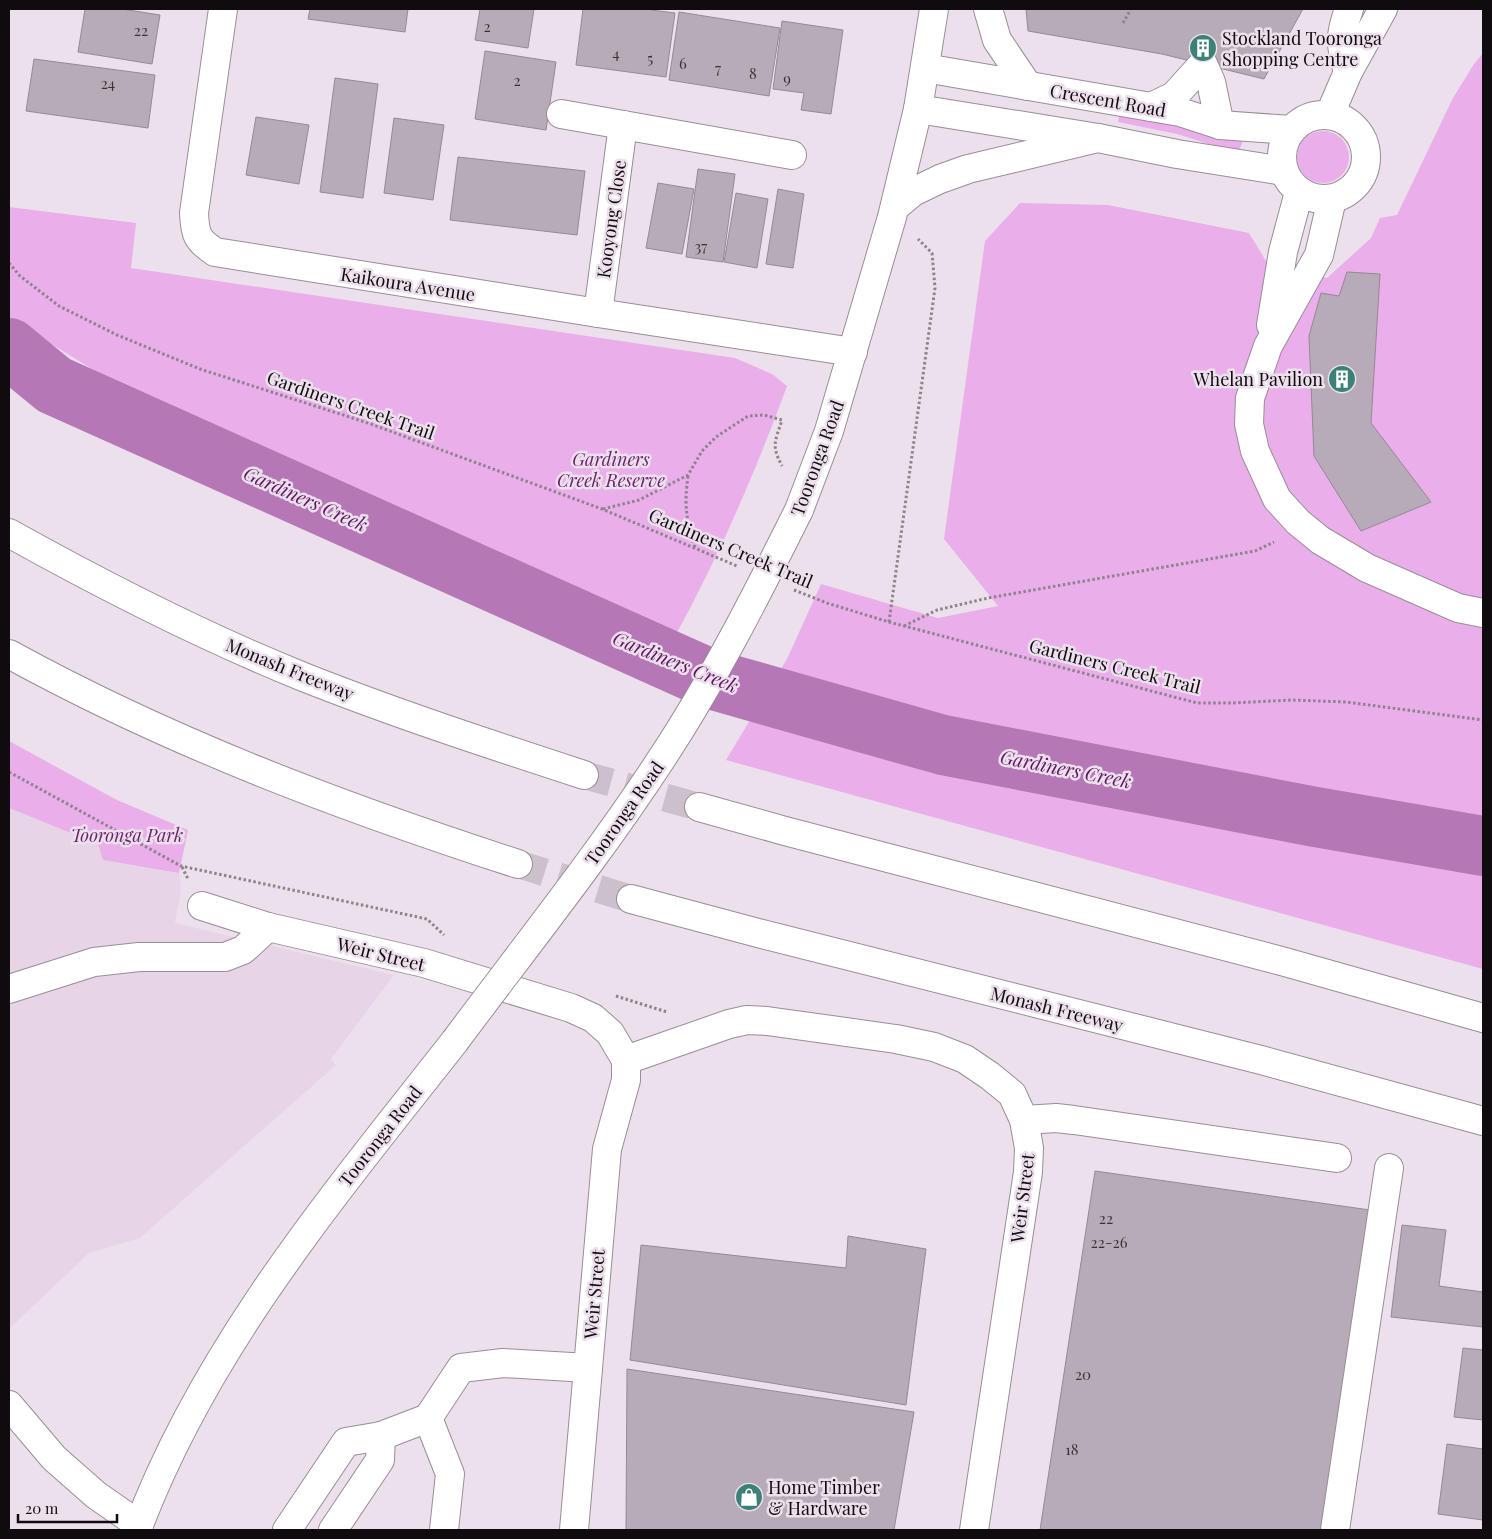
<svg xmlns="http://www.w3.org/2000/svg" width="1492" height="1539" font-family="'Playfair Display',serif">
<rect width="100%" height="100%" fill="#ece0ec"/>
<path fill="#e7d5e7" d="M9,808l89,36 6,16 75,13 2,18 -6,32 219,52 -63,84 5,6 -196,173 -51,15 -80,76z"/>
<g fill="#eaaeea">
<path d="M1483,53v916l-757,-209 61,-101 34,-75 117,34 60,-12 -54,-67 41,-298 35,-38 88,2 141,28 17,28 61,17 44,-40 9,-20 17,-3 56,-117 21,-34z"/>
<path d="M1120,112l57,12 66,17 -5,12 -61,-19 -59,-12z"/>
<circle cx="1323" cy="157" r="26"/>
<path d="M9,207l127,16 -5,45 604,90 37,16 15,12c-32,88 -69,172 -114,254l-226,-105 -185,-82 -157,-76 -96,-59z"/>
<path d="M9,741l108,59 71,30 -9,43 -76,-13 -5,-16 -89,-36z"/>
</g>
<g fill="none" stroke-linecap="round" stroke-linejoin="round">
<path stroke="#b577b5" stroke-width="60" d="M9,348l45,37 656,294 233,66 367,71 173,30"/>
</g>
<g fill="#b6abb6" stroke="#948994">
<path d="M85,9h37l38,6 -8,49 -74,-12z"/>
<path d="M310,9h98l-3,23 -97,-13z"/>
<path d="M480,9h54l-6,39 -53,-8z"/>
<path d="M583,9h68v1l24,3 -9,64 -90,-12z"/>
<path d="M1026,9h277l-39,70 -102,-25 -134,-23z"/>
<path d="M679,12l101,16 -11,68 -100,-16z"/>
<path d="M782,21l61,9 -12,84 -30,-4 3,-17 -31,-4z"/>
<path d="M485,51l71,11 -10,68 -71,-11z"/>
<path d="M34,59l121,16 -7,53 -122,-17z"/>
<path d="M335,78l43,6 -15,114 -43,-6z"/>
<path d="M256,117l53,8 -10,59 -53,-9z"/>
<path d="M394,118l50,7 -11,75 -49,-7z"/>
<path d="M458,157l127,14 -8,64 -127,-15z"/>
<path d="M698,169l37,5 -12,88 -37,-5z"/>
<path d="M658,183l36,6 -12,65 -36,-6z"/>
<path d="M778,189l26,5 -11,74 -27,-4z"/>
<path d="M736,193l32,6 -11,69 -33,-6z"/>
<path d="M1347,272l33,2 -9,149 60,79 -70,29 -47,-75 -5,-120 12,-43 18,3z"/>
<path d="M1095,1171l275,39 -49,320h-281z"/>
<path d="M1402,1225l44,5 -7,56 44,6v35l-92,-10z"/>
<path d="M848,1236l78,13 -20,156 -276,-45 11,-115 205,23z"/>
<path d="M1463,1348l20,2v70l-29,-3z"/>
<path d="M627,1369l287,43 -20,118h-268z"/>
<path d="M1447,1444l36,5v71l-45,-6z"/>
</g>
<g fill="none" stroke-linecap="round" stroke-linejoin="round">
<g stroke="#cbc0cb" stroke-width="28" stroke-dasharray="28 14" stroke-linecap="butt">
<path d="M584,775l115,32"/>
<path d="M518,864l113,35"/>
</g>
<g stroke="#998d98" stroke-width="30">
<g id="minor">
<path d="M223,9l-29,204c1,22 3,27 21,39l383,61 255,39"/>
<path d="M925,68l255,44 40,13 71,5"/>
<path d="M1348,72c-8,-28 -9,-35 1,-63"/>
<path d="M1151,107l23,-11 29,-32 8,18 9,43"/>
<path d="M918,109l180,29 79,16 107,17"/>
<path d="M561,114l231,41"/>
<path d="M1330,114l18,-42 35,-63"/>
<circle cx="1324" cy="157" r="42"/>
<path d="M1332,199l-13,56 -51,91 -18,52 -1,26 6,27 22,48 21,23 22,18 47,28 91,40 25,5"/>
<path d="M598,313l25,-188"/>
<path d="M1271,325l12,-73 16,-60"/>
<path d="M202,906l66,21 156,36 147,45 22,10 17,15 16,27v20l-19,69 -33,381"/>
<path d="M9,989l85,-27 45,-5h86l18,-7 25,-23"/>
<path d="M626,1060l103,-36 18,-4 20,1 129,18 38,8 31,12 25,17 22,18 12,26 5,28 -1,24 -54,358"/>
<path d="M1024,1120l32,-2 18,2 263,38"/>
<path d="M9,1405l45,53 42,37 43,30"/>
<path d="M287,1530l59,-88 35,-6 47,-18"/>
<path d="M333,1530l47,-70 1,-24"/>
<path d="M444,1530l6,-56 -22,-56 33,-50 42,-5 85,5"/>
<path d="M1335,1530l54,-362"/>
</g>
</g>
<g stroke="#998d98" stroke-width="30">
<g id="major">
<path d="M988,9l9,31 31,46"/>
<path d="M895,207l18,-15 27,-13 28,-10 130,-31"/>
<path d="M799,510l30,-79 63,-214 26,-108 16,-100"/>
<path d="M137,1530c69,-184 198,-336 318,-489"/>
</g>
</g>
<g stroke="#998d98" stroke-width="30">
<g id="highway">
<path d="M9,533c95,53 191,102 292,143 93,37 188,68 283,99"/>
<path d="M9,654c162,89 333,153 509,210"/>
<path d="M699,807l86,24 500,131 198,56"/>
<path d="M631,899l127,34 503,127 222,61"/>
</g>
</g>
<g stroke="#8c838c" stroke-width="3" stroke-dasharray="2.5 2.5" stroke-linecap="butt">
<path d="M1123,23l8,-14"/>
<path d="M9,263l11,13 39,30 58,29 83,34 168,54 234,86 135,57"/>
<path d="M688,476c-4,30 -2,42 7,72"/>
<path d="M603,509l36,-9 49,-25 14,-24 14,-14 32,-21 16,-1 18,5c-7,22 -11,25 0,46"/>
<path d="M794,590l33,13 62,19 308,81h34l61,-3 54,2 137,18"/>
<path d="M889,622l46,-334 -3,-35 -14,-14"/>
<path d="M904,626l33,-16 51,-12 267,-47 19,-9"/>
<path d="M9,772l172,94 246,53 17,16"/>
<path d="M182,867l6,12"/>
<path d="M616,996l51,16"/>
</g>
<use href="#minor" stroke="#fff" stroke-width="28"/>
<use href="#major" stroke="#fff" stroke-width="28"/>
<use href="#highway" stroke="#fff" stroke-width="28"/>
<g stroke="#998d98" stroke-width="30" stroke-linecap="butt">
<path id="major-bridge" d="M455,1041c70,-94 143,-185 207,-283 52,-79 95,-164 137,-248"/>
</g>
<use href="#major-bridge" stroke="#fff" stroke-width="28"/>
</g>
<defs>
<g id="building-disc" transform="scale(1.4375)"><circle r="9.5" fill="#3c8176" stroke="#ece0ec"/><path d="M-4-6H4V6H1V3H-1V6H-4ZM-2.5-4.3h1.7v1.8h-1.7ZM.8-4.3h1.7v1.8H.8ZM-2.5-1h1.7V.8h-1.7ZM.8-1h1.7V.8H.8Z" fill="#fff"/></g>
<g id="shop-disc" transform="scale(1.4375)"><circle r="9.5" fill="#3c8176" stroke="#ece0ec"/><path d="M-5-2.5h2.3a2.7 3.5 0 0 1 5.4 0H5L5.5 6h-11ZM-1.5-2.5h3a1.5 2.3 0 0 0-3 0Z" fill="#fff"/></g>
</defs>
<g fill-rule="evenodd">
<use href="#building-disc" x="1203" y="48"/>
<use href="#building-disc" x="1342" y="379"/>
<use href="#shop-disc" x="749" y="1497"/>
</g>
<g text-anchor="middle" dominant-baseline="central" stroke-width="5" stroke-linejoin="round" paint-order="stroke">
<g font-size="15" fill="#393339">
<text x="487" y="26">2</text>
<text x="141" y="30">22</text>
<text x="616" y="53">4</text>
<text x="650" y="58">5</text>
<text x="683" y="63">6</text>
<text x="718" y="68">7</text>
<text x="753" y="73">8</text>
<text x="787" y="78">9</text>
<text x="517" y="80">2</text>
<text x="108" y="83">24</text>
<text x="701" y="246">37</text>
<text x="1106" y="1218">22</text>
<text x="1109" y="1242">22-26</text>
<text x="1083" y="1374">20</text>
<text x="1072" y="1449">18</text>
</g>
<g font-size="18" fill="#0f0b0f" stroke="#ece0ec" text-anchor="start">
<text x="1222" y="38">Stockland Tooronga<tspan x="1222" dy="21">Shopping Centre</tspan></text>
<text x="1323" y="379" text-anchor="end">Whelan Pavilion</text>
<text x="768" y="1487">Home Timber<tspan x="768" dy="21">&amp; Hardware</tspan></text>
</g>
<g font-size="18" fill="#0f0b0f" stroke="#ece0ec">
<text transform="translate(1108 100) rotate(10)">Crescent Road</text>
<text transform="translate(611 219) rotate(-82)">Kooyong Close</text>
<text transform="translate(408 284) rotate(9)">Kaikoura Avenue</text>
<text transform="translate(351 405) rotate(19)">Gardiners Creek Trail</text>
<text transform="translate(817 458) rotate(-70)">Tooronga Road</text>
<text transform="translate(731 548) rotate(23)">Gardiners Creek Trail</text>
<text transform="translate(1115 666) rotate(14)">Gardiners Creek Trail</text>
<text transform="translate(290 669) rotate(22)">Monash Freeway</text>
<text transform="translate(624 813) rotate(-55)">Tooronga Road</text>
<text transform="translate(381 954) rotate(14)">Weir Street</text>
<text transform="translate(1057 1009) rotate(14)">Monash Freeway</text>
<text transform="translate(380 1136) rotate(-52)">Tooronga Road</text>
<text transform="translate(1022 1198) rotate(-83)">Weir Street</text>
<text transform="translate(594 1294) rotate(-85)">Weir Street</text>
</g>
<g font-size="18" font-style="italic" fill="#6d2270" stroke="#ece0ec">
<text x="611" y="459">Gardiners<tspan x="611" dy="21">Creek Reserve</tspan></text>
<text x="127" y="835">Tooronga Park</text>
</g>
<g font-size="19" font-style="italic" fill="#601463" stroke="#ece0ec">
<text transform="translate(306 498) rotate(24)">Gardiners Creek</text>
<text transform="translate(676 661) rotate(22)">Gardiners Creek</text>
<text transform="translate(1066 768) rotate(11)">Gardiners Creek</text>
</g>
</g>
<rect width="1492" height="1539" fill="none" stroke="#0f0b0f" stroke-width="20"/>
<path d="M18 1514v8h99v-8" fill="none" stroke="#0f0b0f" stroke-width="2.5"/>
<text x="25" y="1514" font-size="15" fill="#0f0b0f" stroke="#ece0ec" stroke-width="4" paint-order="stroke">20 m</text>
</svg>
